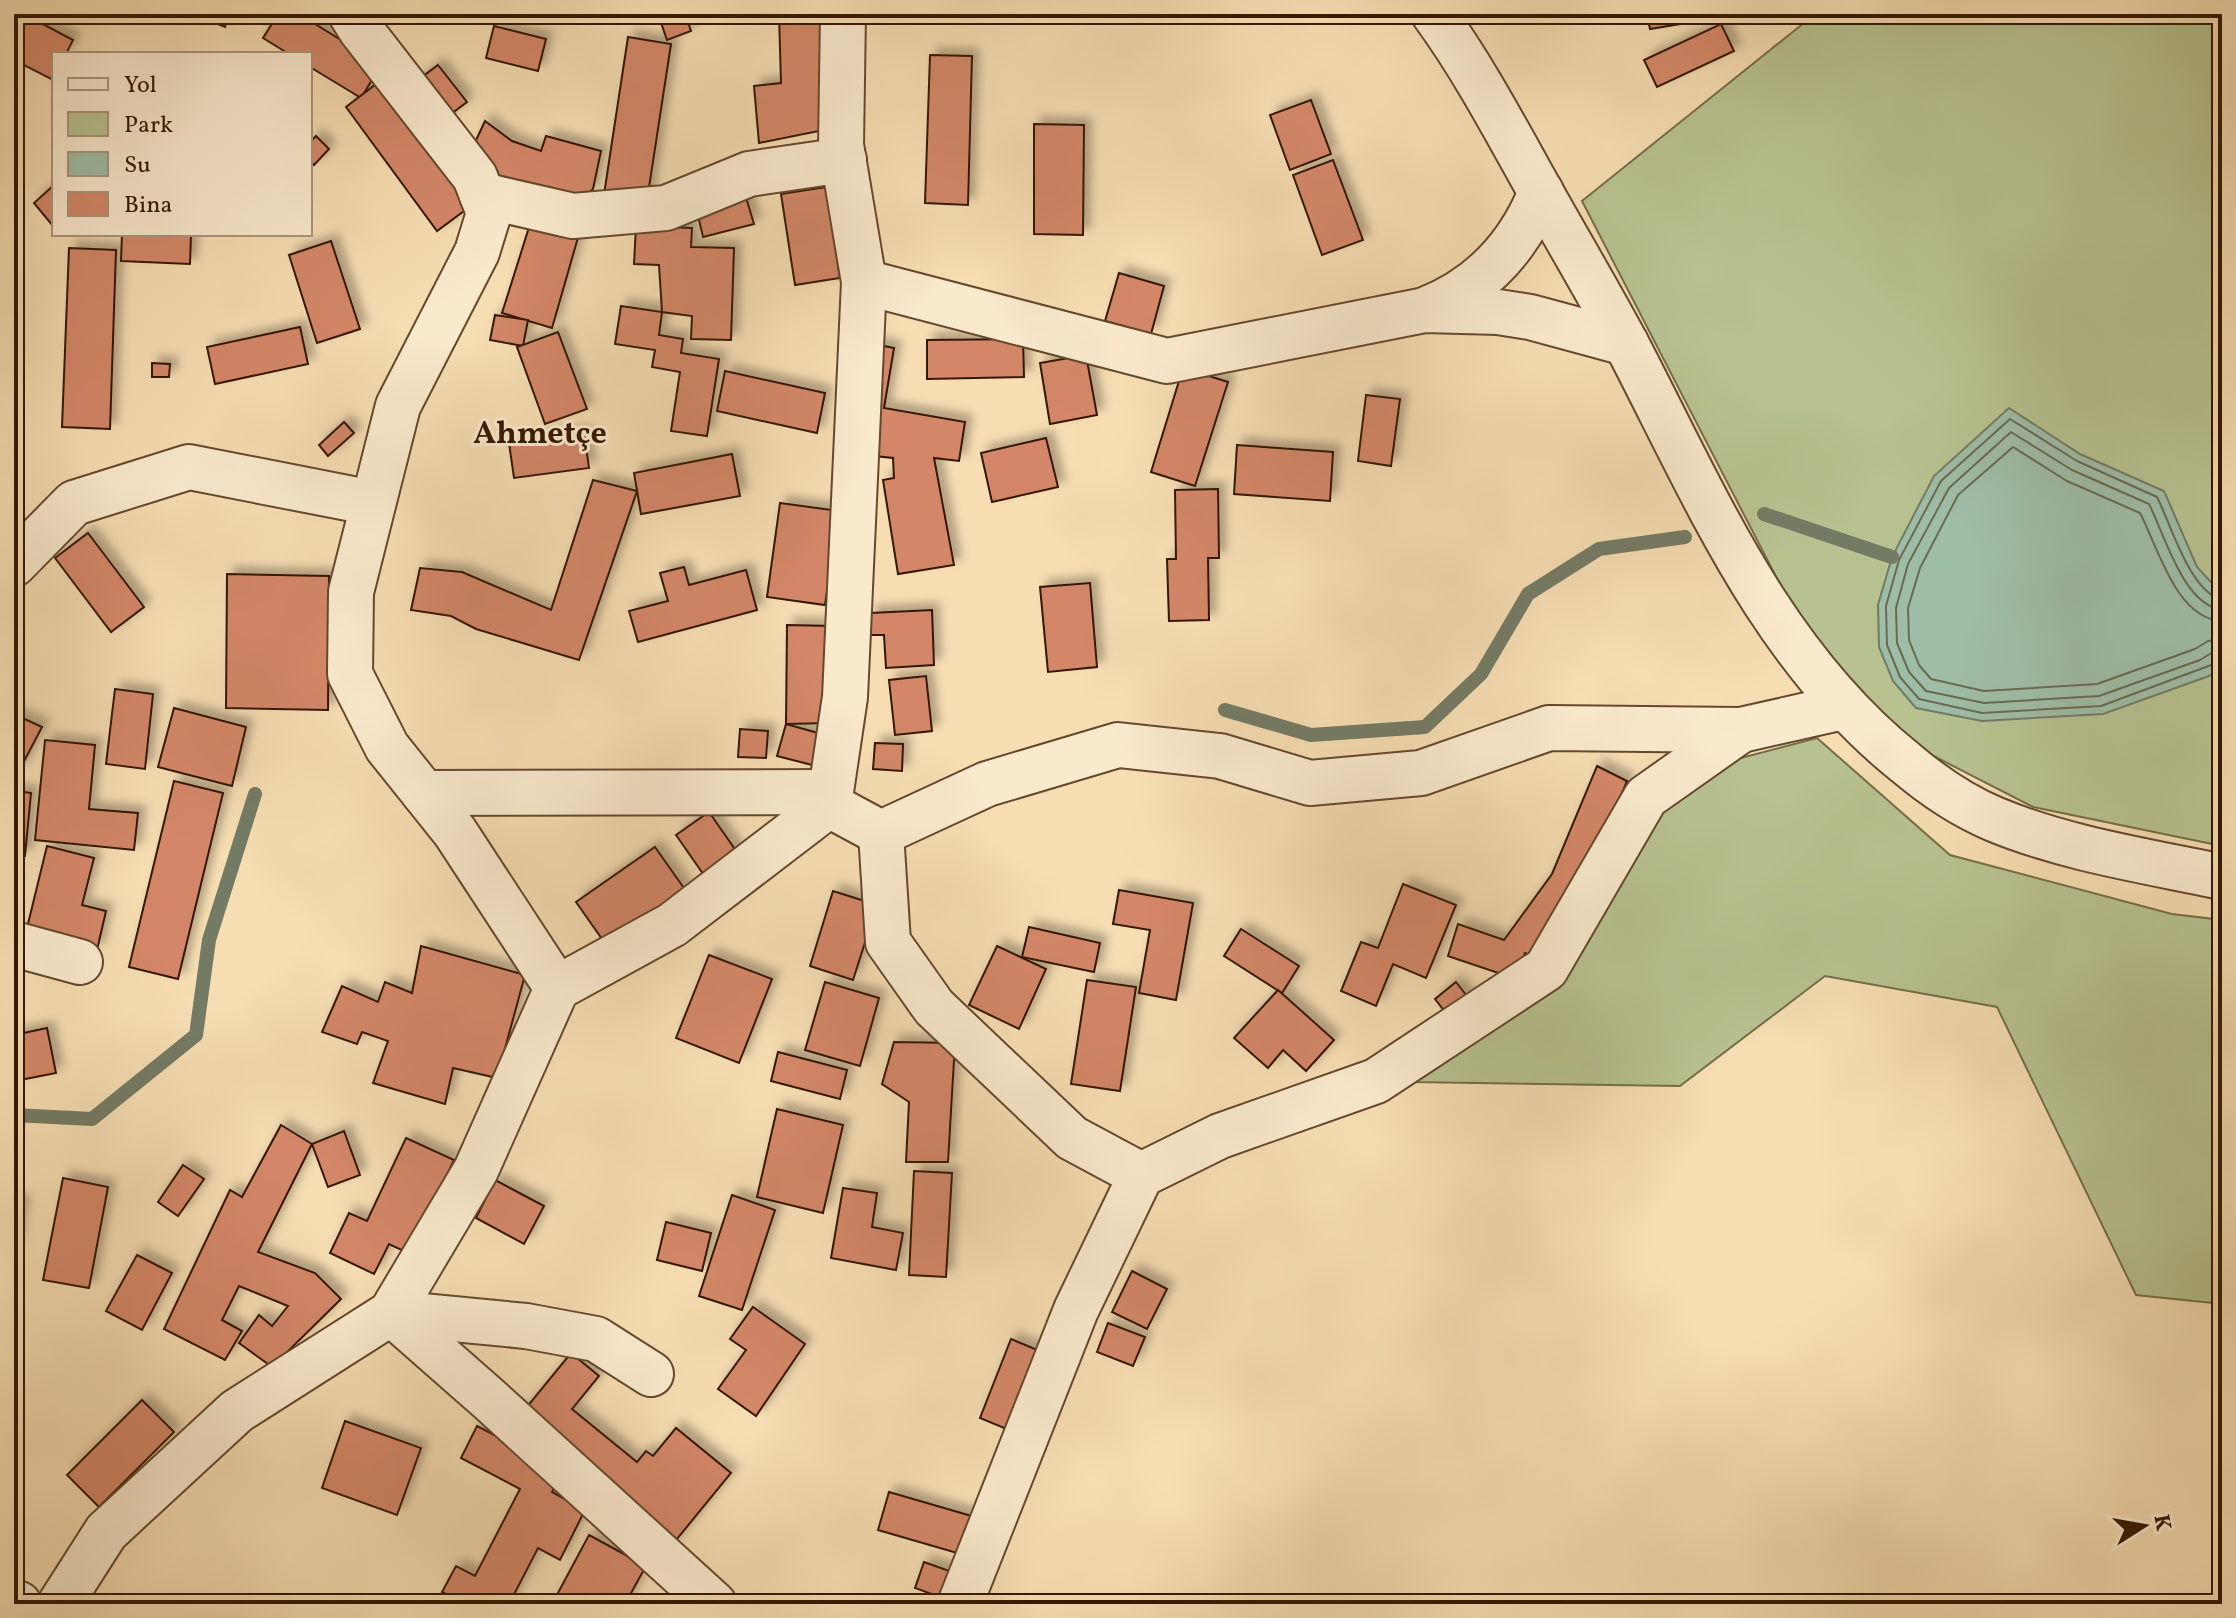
<svg xmlns="http://www.w3.org/2000/svg" width="2236" height="1618" font-family="Vollkorn,serif">
<defs>
<filter id="shadow"><feDropShadow dx="7" dy="-7" stdDeviation="4" flood-color="#0004"/></filter>
</defs>
<rect width="100%" height="100%" fill="#f6ddb2"/>
<filter id="stains"><feTurbulence type="fractalNoise" baseFrequency=".0025" numOctaves="4"/><feColorMatrix values="0 0 0 0 .2 0 0 0 0 .09 0 0 0 0 .02 0 0 0 .5 -.17"/></filter>
<radialGradient id="worn" r=".72"><stop offset=".6" stop-color="#630" stop-opacity="0"/><stop offset="1" stop-color="#630" stop-opacity=".3"/></radialGradient>
<g fill="#b7c290" stroke="#766d48" stroke-width="2">
<path d="M1815,14h407v832l-189,-39 -111,-57 -104,-92 -236,-457z"/>
<path d="M1817,738l133,117 222,59 50,6v384l-86,-9 -139,-288 -172,-31 -145,110 -267,-4 145,-97 99,-176 84,-51z"/>
</g>
<path fill="#9ebda7" stroke="#747b65" stroke-width="2" d="M2009,408l71,46 84,37 33,76 25,27v73l-13,9 -106,38 -121,7 -66,-13 -23,-27 -14,-34 -1,-42 14,-48 42,-81z"/>
<g fill="none" stroke-linecap="round" stroke-linejoin="round">
<g stroke="#6a6a54" stroke-width="2">
<path d="M2222,599c-31,-4 -52,-77 -65,-102l-80,-36 -67,-42 -69,62 -42,79 -13,46 1,39 13,32 19,22 63,14 119,-7 121,-45"/>
<path d="M2222,609c-38,-2 -58,-76 -73,-105l-77,-34 -61,-38 -62,56 -41,76 -12,44 1,35 12,29 17,19 58,12 115,-7 101,-36 13,-8 9,-1"/>
<path d="M2222,621c-46,-2 -64,-74 -82,-108l-73,-32 -54,-34 -55,48 -38,73 -12,40 1,32 10,25 12,14 53,12 113,-7 98,-35 13,-8 14,-2"/>
</g>
<g stroke="#747b65" stroke-width="14">
<path d="M1764,514l128,43"/>
<path d="M1225,710l86,25 114,-8 56,-53 47,-80 71,-45 86,-12"/>
<path d="M14,1115l78,4 104,-84 13,-95 46,-146"/>
</g>
</g>
<g fill="#d38768" stroke="#351801" stroke-width="2" filter="url(#shadow)">
<path d="M14,14h26l-3,7 36,19 -7,14h-12l-1,26 -39,-20z"/>
<path d="M193,14h37l-5,13z"/>
<path d="M278,14h21l82,51 -20,33 -51,-31v-13h-21l-26,-16z"/>
<path d="M658,14h27l6,17 -24,9z"/>
<path d="M779,14h47l-2,116 -65,13 -5,-57 27,-3z"/>
<path d="M1647,14h70v4l-67,11z"/>
<path d="M1721,24l13,27 -77,36 -13,-27z"/>
<path d="M494,26l52,13 -8,32 -52,-13z"/>
<path d="M628,37l43,7 -25,163 -43,-6z"/>
<path d="M930,55l42,1 -4,149 -43,-2z"/>
<path d="M438,65l29,37 -24,18 -29,-37z"/>
<path d="M384,78l92,124 -39,29 -91,-124z"/>
<path d="M1311,100l20,54 -41,16 -20,-55z"/>
<path d="M485,121l27,20 29,10 5,-15 55,15 -8,38 -18,15 -81,-25 -24,-26z"/>
<path d="M1034,124l50,1 -1,110 -49,-1z"/>
<path d="M316,136l13,13 -15,16 -4,-4v-19z"/>
<path d="M1333,160l30,80 -41,15 -29,-80z"/>
<path d="M54,185v40l-1,1 -19,-23z"/>
<path d="M826,187l14,91 -45,7 -14,-91z"/>
<path d="M745,194l9,30 -51,13 -7,-30z"/>
<path d="M531,221l48,13 -27,94 -50,-15z"/>
<path d="M636,226l56,2 -1,19 43,1 -3,92 -40,-1 1,-23 -30,-4 -3,-47 -25,-1z"/>
<path d="M122,234h69l-1,30 -69,-3z"/>
<path d="M331,241l29,88 -43,14 -28,-88z"/>
<path d="M69,248l47,2 -6,179 -48,-2z"/>
<path d="M1119,273l45,13 -13,48 -46,-13z"/>
<path d="M621,306l41,6 -3,23 24,4 -2,14 38,6 -12,77 -36,-5 9,-59 -28,-5 3,-17 -40,-6z"/>
<path d="M495,315l33,5 -5,26 -33,-6z"/>
<path d="M300,327l8,37 -93,20 -8,-37z"/>
<path d="M558,332l29,77 -42,15 -28,-77z"/>
<path d="M1023,339l1,38 -97,2v-39z"/>
<path d="M865,342l29,6 -10,60 81,14 -6,39 -25,-3 20,107 -56,9 -15,-94 11,-2 -1,-20 -38,-4z"/>
<path d="M1086,355l11,60 -47,9 -10,-61z"/>
<path d="M152,363l18,1 -1,13h-17z"/>
<path d="M1183,368l45,14 -33,104 -44,-14z"/>
<path d="M725,371l100,22 -8,40 -100,-22z"/>
<path d="M1366,395l34,4 -9,67 -33,-5z"/>
<path d="M344,422l10,11 -26,23 -9,-11z"/>
<path d="M584,433l5,35 -75,10 -5,-35z"/>
<path d="M1046,438l12,49 -66,15 -11,-49z"/>
<path d="M1237,445l96,7 -3,49 -96,-7z"/>
<path d="M732,454l8,42 -99,18 -7,-41z"/>
<path d="M593,480l44,11 -58,169 -103,-31 -25,-13 -40,-6 9,-42 42,4 89,38z"/>
<path d="M1218,489l1,69h-11l1,62 -40,1 -2,-62h9l-1,-69z"/>
<path d="M780,503l59,8 -14,94 -58,-8z"/>
<path d="M88,533l56,74 -33,25 -56,-74z"/>
<path d="M684,567l5,18 57,-15 11,40 -119,32 -9,-31 39,-10 -8,-28z"/>
<path d="M227,574l102,2 -1,134 -102,-2z"/>
<path d="M1090,583l7,84 -49,5 -8,-85z"/>
<path d="M932,610l2,55 -48,3 -2,-33h-13l-1,-22z"/>
<path d="M787,625l46,1 -3,97 -44,1z"/>
<path d="M926,676l6,55 -37,4 -6,-55z"/>
<path d="M115,689l38,5 -8,75 -39,-5z"/>
<path d="M174,708l72,19 -14,59 -74,-19z"/>
<path d="M14,714l28,13 -23,44 -5,-3z"/>
<path d="M786,724l39,11 -9,31 -39,-10z"/>
<path d="M740,729l28,2 -2,27 -28,-1z"/>
<path d="M45,740l50,5 -6,64 49,4 -4,37 -99,-10z"/>
<path d="M875,743l28,1 -1,27 -29,-2z"/>
<path d="M1597,766l30,15 -39,95 -55,80 -8,-3 -9,26 -68,-23 10,-32 46,16 48,-66z"/>
<path d="M174,781l49,12 -45,186 -49,-12z"/>
<path d="M14,791l17,2 -6,63 -11,-1z"/>
<path d="M709,812l30,43 -33,23 -30,-43z"/>
<path d="M47,846l47,12 -12,47 24,6 -9,39 -71,-18z"/>
<path d="M655,847l31,44 -79,55 -31,-44z"/>
<path d="M1403,884l53,21 -30,73 -33,-14 -17,42 -35,-15 20,-49 17,6z"/>
<path d="M1119,890l74,13 -17,97 -37,-7 11,-63 -37,-6z"/>
<path d="M833,891l44,14 -24,75 -43,-14z"/>
<path d="M1029,927l71,16 -6,29 -72,-15z"/>
<path d="M1241,929l58,37 -17,27 -58,-37z"/>
<path d="M421,946l104,29 -28,103 -44,-10 -8,36 -72,-21 15,-42 -26,-9 -5,12 -35,-12 20,-46 36,16 7,-20 27,11z"/>
<path d="M997,946l49,23 -27,60 -50,-24z"/>
<path d="M709,955l63,24 -33,84 -63,-25z"/>
<path d="M1087,980l49,7 -16,104 -49,-7z"/>
<path d="M825,982l54,16 -19,68 -55,-16z"/>
<path d="M1456,982l14,18 -21,17 -14,-18z"/>
<path d="M1278,990l56,50 -28,31 -23,-21 -15,18 -34,-30z"/>
<path d="M47,1028l9,45 -36,7 -6,-45z"/>
<path d="M894,1042l61,1 -7,119h-42l3,-60 -27,-18z"/>
<path d="M778,1052l69,18 -7,29 -69,-18z"/>
<path d="M777,1109l66,16 -20,88 -66,-16z"/>
<path d="M281,1125l31,19 -54,108 57,21 26,26 -69,68 -33,-24 20,-28 13,11 16,-20 -49,-20 -17,34 20,11 -17,29 -61,-31 66,-139 12,7z"/>
<path d="M344,1131l16,44 -32,12 -16,-43z"/>
<path d="M406,1138l48,22 -44,94 -21,-10 -15,30 -44,-21 19,-40 18,8z"/>
<path d="M183,1165l21,14 -26,37 -20,-14z"/>
<path d="M914,1171l38,2 -6,104 -37,-2z"/>
<path d="M63,1178l45,9 -19,101 -46,-8z"/>
<path d="M495,1180l49,26 -20,38 -48,-26z"/>
<path d="M843,1188l34,5 -5,34 31,6 -7,37 -65,-12z"/>
<path d="M732,1195l43,15 -33,100 -43,-14z"/>
<path d="M14,1201l8,1 -7,45h-1z"/>
<path d="M666,1222l45,11 -9,38 -45,-11z"/>
<path d="M137,1255l35,18 -30,57 -36,-19z"/>
<path d="M1132,1271l35,18 -20,40 -35,-17z"/>
<path d="M753,1307l52,37 -49,72 -38,-27 28,-39 -16,-11z"/>
<path d="M1108,1323l37,14 -12,29 -36,-14z"/>
<path d="M1011,1339l36,15 -31,79 -36,-15z"/>
<path d="M571,1353l28,23 -27,33 65,53 9,-11 7,5 23,-28 55,45 -59,72 -155,-126z"/>
<path d="M142,1400l32,32 -75,75 -32,-32z"/>
<path d="M345,1421l76,27 -24,67 -75,-27z"/>
<path d="M477,1426l86,45 -11,21 33,18 -25,50 -22,-12 -29,56h-44l-23,-12 14,-26 19,10 45,-87 -59,-31z"/>
<path d="M889,1492l86,25 -11,38 -86,-25z"/>
<path d="M589,1535l57,31 -21,38h-73z"/>
<path d="M924,1562l31,11 -10,26 -30,-11z"/>
</g>
<g fill="none" stroke-linecap="round" stroke-linejoin="round">
<g stroke="#65492d" stroke-width="48">
<g id="minor">
<path d="M351,14l10,16 114,147 14,36 -12,39 -79,154 -47,186 -1,82 37,73 68,85 102,156"/>
<path d="M482,195l91,21 93,-8 83,-34 95,-14"/>
<path d="M864,282l303,79 258,-51 73,2 32,5 96,26"/>
<path d="M1427,309c55,-22 92,-62 114,-117"/>
<path d="M14,564l60,-61 115,-36 184,36"/>
<path d="M424,793l406,-1"/>
<path d="M829,805l52,28 106,-49 131,-39 102,11 90,27 111,-10 128,-45 192,2 102,-23"/>
<path d="M881,833l7,109 46,65 138,131 69,37"/>
<path d="M14,944l66,18"/>
<path d="M391,1313l99,87 224,204"/>
<path d="M391,1313l135,13 70,13 55,35"/>
<path d="M14,1602l5,2"/>
<path d="M60,1604l46,-72 131,-121 154,-98 85,-143 81,-182 115,-63 157,-120 16,-108 19,-415 -23,-137 2,-131"/>
<path d="M960,1604l116,-294 65,-135 79,-39 156,-55 170,-112 100,-172 95,-67"/>
</g>
</g>
<g stroke="#65492d" stroke-width="48">
<path id="tertiary" d="M1434,14c40,55 72,116 105,175 30,54 62,107 91,162 77,149 142,305 276,412 26,22 57,43 88,56 72,30 153,42 228,58"/>
</g>
<use href="#minor" stroke="#f9e9cd" stroke-width="44"/>
<use href="#tertiary" stroke="#f9e9cd" stroke-width="44"/>
</g>
<g text-anchor="middle" dominant-baseline="central" stroke-width="6" stroke-linejoin="round" paint-order="stroke">
<g font-size="32" font-weight="bold" fill="#351801" stroke="#f9e9cd">
<text x="540" y="435">Ahmetçe</text>
</g>
</g>
<rect width="2236" height="1618" fill="none" stroke="#f6ddb2" stroke-width="48"/>
<rect x="16" y="16" width="2204" height="1586" fill="none" stroke="#351801" stroke-width="4"/>
<rect x="24" y="24" width="2188" height="1570" fill="none" stroke="#351801" stroke-width="2"/>
<rect x="52" y="52" width="260" height="184" fill="#f9e9cd" stroke="#ab957b" stroke-width="2"/>
<rect x="68" y="78" width="40" height="12" fill="#f9e9cd" stroke="#ab957b" stroke-width="2"/>
<text x="124" y="92" font-size="24" fill="#351801">Yol</text>
<rect x="68" y="112" width="40" height="24" fill="#b7c290" stroke="#ab957b" stroke-width="2"/>
<text x="124" y="132" font-size="24" fill="#351801">Park</text>
<rect x="68" y="152" width="40" height="24" fill="#9ebda7" stroke="#ab957b" stroke-width="2"/>
<text x="124" y="172" font-size="24" fill="#351801">Su</text>
<rect x="68" y="192" width="40" height="24" fill="#d38768" stroke="#ab957b" stroke-width="2"/>
<text x="124" y="212" font-size="24" fill="#351801">Bina</text>
<g transform="translate(2144 1526) rotate(79)" stroke="#f9e9cd" stroke-width="6" paint-order="stroke">
<path d="M0-6L14 30L0 20L-14 30Z" fill="#351801"/>
<text y="-12" font-size="22" font-weight="bold" text-anchor="middle" fill="#351801">K</text>
</g>
<rect width="100%" height="100%" filter="url(#stains)"/>
<rect width="100%" height="100%" fill="url(#worn)"/>
</svg>
